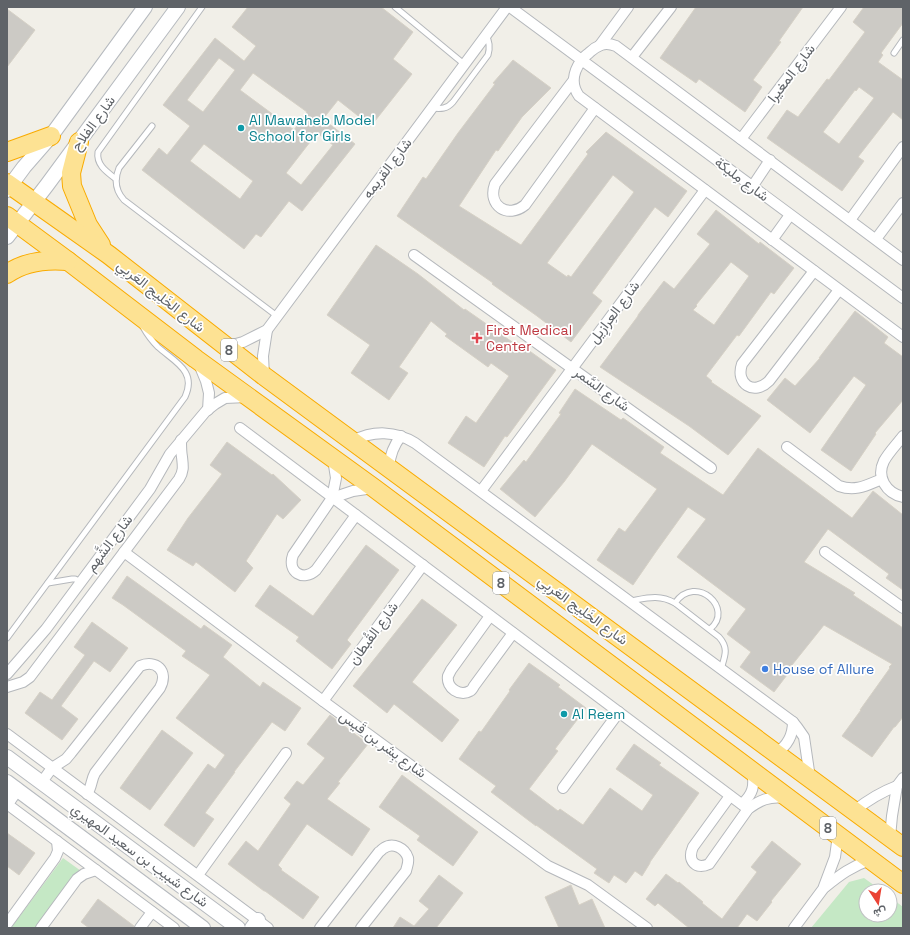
<svg xmlns="http://www.w3.org/2000/svg" width="910" height="935" font-family="'Space Grotesk',Vazirmatn,sans-serif">
<rect width="100%" height="100%" fill="#f1efe8"/>
<g fill="#c5e8c5">
<path d="M63,858l18,13 -41,57h-29z"/>
<path d="M864,878l18,13h-16v24h24v-18l13,10v21h-92l38,-46z"/>
</g>
<g fill="#cccac5" stroke="#d6d1c6" fill-rule="evenodd">
<path d="M248,7h133l32,25 -20,27 19,15 -41,52 -33,-26 -15,19 32,25 -53,67 -13,-10 -28,36 -5,-3 -12,15 -102,-79 17,-22 8,7 23,-29 -27,-21 52,-67 29,23 12,-15 -24,-19zM219,58l16,12 -32,42 -16,-12zM253,73l54,39 -13,18 -54,-40zM317,133l16,12 -32,40 -15,-12zM204,144l49,37 -13,18 -50,-38z"/>
<path d="M696,7h107l-24,34 2,1 -28,38 9,7 -17,25 -46,-33 -3,4 -36,-25z"/>
<path d="M864,7h39v16l-22,30 2,2 -5,7 25,18v40l-10,-8 -35,45 6,4 -22,30 -75,-53 20,-28 11,7 29,-38 2,1 36,-48 -12,-10zM859,87l15,11 -35,46 -16,-12 32,-42 1,1z"/>
<path d="M7,9l28,21 -28,37z"/>
<path d="M513,60l38,28 -29,29 -24,34 -2,-1 -37,56 62,39 67,-91 -2,-2 20,-20 81,59 -19,26 -13,-10 -63,86 10,8 -31,41 -34,-26 -45,-32 1,-1 -96,-67 26,-39 3,2 32,-46 37,-49 -2,-1zM613,175l21,17 -63,85 -3,-2 -1,2 -20,-14z"/>
<path d="M716,210l43,34 1,-2 34,26 -20,26 -3,-2 -32,44 -2,-1 -31,41 6,5 -1,1 50,34 -33,39 -39,-29 -89,-59 38,-51v-1l26,-34 10,8 36,-45 -13,-10zM731,262l18,14 -35,49 -21,-15 4,-4 -1,-1z"/>
<path d="M376,245l42,29 46,36 1,-1 50,35 2,-2 39,28 -49,67 -2,-1 -21,31 -36,-24 18,-27 10,7 33,-47 -18,-13 -3,4 -43,-31 2,-2 -16,-13 -32,46 9,6 -19,27 -38,-27 19,-28 -43,-30z"/>
<path d="M855,311l33,26 -4,6 19,14v43l-28,33 1,1 -25,37 -30,-21 45,-65 -12,-9 -44,57 -43,-33 18,-22 10,8 25,-28h-1z"/>
<path d="M575,389l46,31 2,-2 41,29 -4,6 63,42 35,-47 94,70 21,-27 30,24v75l-17,-12 3,-4 -61,-45 -24,33 51,31 -2,2 50,33v89l-8,10h-1l-22,30 -30,-21 19,-26h-1l30,-42 -1,-1 3,-3 -68,-39 -36,45 2,1 -16,21 -34,-25 11,-15 -24,-18 19,-25 -69,-52 29,-38 -18,-12 -33,46 -22,32 -36,-25 22,-32 6,4 32,-43 -65,-45 -28,38 -29,35 -35,-28 24,-29 2,2 35,-48 -2,-1z"/>
<path d="M227,442l45,33 1,-1 28,26 -18,19 -6,-5 -31,47 7,7 -18,24 -39,-30 -3,4 -26,-16 21,-32 34,-44 -12,-9z"/>
<path d="M366,545l33,25 -52,70 4,4 -19,25 -36,-28 3,-4 -44,-31 15,-21 43,31z"/>
<path d="M127,576l74,53 3,-4 28,20 -9,12 37,30 3,-5 38,26 -16,23 -13,-9 -38,50h1l-30,41 9,6 -20,28 -30,-22 44,-61 7,5 10,-14 -49,-37 34,-43 -28,-19 4,-5 -63,-46 -11,-7z"/>
<path d="M422,599l35,26 -45,57 47,38 -17,22 -48,-38 -7,9 -34,-27z"/>
<path d="M92,622l36,26 -18,24 -16,-11 -33,45 17,13 -16,21 -37,-27 15,-21 12,8 33,-45 -11,-8z"/>
<path d="M529,663l31,22 -2,2 28,21 -31,41 3,2 -29,38 29,22 2,-2 23,16 27,-37 32,23 11,-16 -37,-26 18,-25 27,19 -2,2 40,28 -49,69v1l-8,13 -7,-5 -9,12 -12,-8 -5,8 -15,-10 3,-4 -61,-44v1l-45,-34 5,-6 -37,-27 20,-28 2,1 29,-41 -1,-1z"/>
<path d="M330,715l38,29 -30,38 2,1 -13,16 43,30 -18,27 -45,-32 -29,41 4,4 -1,1 38,27 -16,22 -38,-28h-1l-36,-27 18,-23 12,10 33,-47 -7,-6 13,-17 6,4 22,-27 -18,-14z"/>
<path d="M162,730l31,23 -43,57 -30,-22z"/>
<path d="M402,775l76,57 -25,34 -36,-26 3,-4 -41,-29z"/>
<path d="M7,833l28,20 -16,22 -12,-9z"/>
<path d="M772,841l29,23 -30,37 1,1 -15,19 -10,-7 -10,14h-48l-31,-25 -3,3 -9,-7 20,-25 12,9 1,-1 24,20 -1,1 20,16 35,-47 -6,-5z"/>
<path d="M439,875l24,18 -27,35h-43l7,-11 14,9 15,-17 -10,-8z"/>
<path d="M571,885l8,20 13,-6 13,29h-46l-14,-31z"/>
<path d="M98,899l36,27v2h-45l-8,-6z"/>
</g>
<g fill="none" stroke-linecap="round" stroke-linejoin="round">
<g stroke="#b5b8bc" stroke-width="7">
<g id="lane">
<path d="M395,7l69,57"/>
<path d="M894,53l9,-13"/>
<path d="M432,108c9,1 15,1 21,-6l35,-47c2,-7 2,-13 -2,-19"/>
<path d="M152,126l-33,42c-5,12 -4,22 5,32l153,116"/>
<path d="M116,179c-9,-7 -20,-14 -18,-27l104,-145"/>
<path d="M48,583l24,-4h3l6,3"/>
<path d="M630,601c17,-3 29,-7 45,2l44,34c10,11 6,19 2,32"/>
<path d="M675,603c21,-30 60,6 35,26"/>
<path d="M7,638l178,-241c12,-26 -10,-35 -27,-50 -6,-6 -11,-13 -15,-20"/>
</g>
</g>
<g stroke="#b5b8bc" stroke-width="12">
<g id="street">
<path d="M510,7l393,291"/>
<path d="M600,45l28,-38"/>
<path d="M632,57l39,-50"/>
<path d="M573,81l-78,103c-8,22 13,35 30,21l70,-97"/>
<path d="M741,139l100,-132"/>
<path d="M752,187l18,-27"/>
<path d="M850,220l53,-73"/>
<path d="M876,239l27,-36"/>
<path d="M772,240l18,-25"/>
<path d="M414,255l297,213"/>
<path d="M903,260l-287,-214c-5,-2 -10,-3 -15,-1 -5,2 -8,4 -11,7 -3,3 -7,5 -9,9 -8,11 -10,24 -2,35l324,241"/>
<path d="M814,271l-72,93c-7,20 12,32 27,17l70,-91"/>
<path d="M225,347l18,-5 24,-12 240,-323"/>
<path d="M199,364l7,17 3,12 -1,17"/>
<path d="M264,376l-1,-20 4,-26"/>
<path d="M240,428l508,381"/>
<path d="M903,436c-6,8 -14,16 -19,25 -8,16 2,32 19,36"/>
<path d="M353,441c20,-11 43,-10 62,2l378,279 4,5 7,10 6,41"/>
<path d="M787,447l52,39c17,6 28,-1 43,-7"/>
<path d="M333,459l3,19 -4,20 -39,57c-6,17 10,27 23,15l40,-55"/>
<path d="M389,467c1,-12 4,-21 12,-31"/>
<path d="M481,491l224,-301"/>
<path d="M332,498l21,-7 20,-3"/>
<path d="M124,552l199,149 225,165 40,19 59,43"/>
<path d="M825,552l78,56"/>
<path d="M490,616l-39,54c-1,2 -2,4 -3,6 -2,12 12,21 22,15 2,-1 3,-3 4,-5l39,-53"/>
<path d="M7,674l39,-45 104,-140 20,-35 36,-43 9,-7 10,-6 22,-1"/>
<path d="M7,687l16,-5 7,-5 149,-198c5,-8 4,-13 3,-22 -1,-5 -1,-11 -1,-17"/>
<path d="M323,701l100,-136"/>
<path d="M7,734l261,194"/>
<path d="M776,753c11,-7 17,-17 17,-31"/>
<path d="M41,783l11,-15 14,-9 5,-6 69,-87c16,-7 29,5 20,22l-65,85c-4,7 -3,14 -8,21"/>
<path d="M563,788l56,-76"/>
<path d="M730,796l-37,51c-6,14 3,23 16,17l39,-55c12,-9 21,-13 37,-11"/>
<path d="M7,804l167,124"/>
<path d="M742,804c11,-10 13,-18 10,-33"/>
<path d="M854,811c14,-11 27,-19 43,-25"/>
<path d="M890,837l2,-21 5,-30 6,-8"/>
<path d="M198,875l88,-122"/>
<path d="M825,887c15,-12 27,-21 45,-27"/>
<path d="M7,924l48,-66 3,-7 -1,-10"/>
<path d="M41,928l36,-49 7,-5 12,-4"/>
<path d="M140,928l12,-16"/>
<path d="M320,928l59,-76c2,-1 3,-3 5,-4 9,-6 21,0 24,10 1,5 -1,8 -2,13l-45,57"/>
<path d="M794,928l29,-39 12,-32 3,-22"/>
</g>
</g>
<g stroke="#b6babf" stroke-width="16">
<g id="secondary">
<path d="M7,190l17,-23 27,-31 94,-129"/>
<path d="M7,237l40,-52 131,-178"/>
<path d="M7,757l231,171"/>
<path d="M7,782l196,146"/>
<path d="M7,802l9,-13"/>
<path d="M252,928l6,-8"/>
</g>
</g>
<g stroke="#f9ab00" stroke-width="20">
<g id="highway">
<path d="M79,142l-8,31 1,13 16,39 13,20"/>
<path d="M7,152l44,-16"/>
<path d="M7,183l102,72 155,121 639,471"/>
<path d="M7,216l61,45 128,98 178,129 529,396"/>
<path d="M7,274c18,-13 39,-15 61,-13"/>
</g>
</g>
<use href="#lane" stroke="#fff" stroke-width="5"/>
<use href="#street" stroke="#fff" stroke-width="10"/>
<use href="#secondary" stroke="#fff" stroke-width="14"/>
<use href="#highway" stroke="#fde293" stroke-width="18"/>
</g>
<g fill="#0f9aa8" stroke="#fff" stroke-width="1.5">
<circle cx="241" cy="128" r="4"/>
<circle cx="564" cy="714" r="4"/>
</g>
<path fill="#e0444e" stroke="#fff" stroke-width="1.5" d="M475 332h4v4h4v4h-4v4h-4v-4h-4v-4h4z"/>
<circle fill="#3f7fe0" stroke="#fff" stroke-width="1.5" cx="765" cy="669" r="4"/>
<g text-anchor="middle" dominant-baseline="central" stroke-width="3.5" stroke-linejoin="round" paint-order="stroke">
<g fill="#fff" stroke="#8f9295" stroke-width="1">
<rect x="221" y="339" width="16" height="22" rx="3"/>
<rect x="493" y="572" width="16" height="22" rx="3"/>
<rect x="820" y="817" width="16" height="22" rx="3"/>
</g>
<g font-size="13" font-weight="bold" fill="#5f6368">
<text x="229" y="350">8</text>
<text x="501" y="583">8</text>
<text x="828" y="828">8</text>
</g>
<g font-size="14" fill="#5f6368" stroke="#fff">
<text transform="translate(791 73) rotate(-53)">شارع المغيرا</text>
<text transform="translate(93 123) rotate(-54)">شارع الفلاح</text>
<text transform="translate(387 168) rotate(-53)">شارع القريمه</text>
<text transform="translate(742 179) rotate(37)">شارع مِليكة</text>
<text transform="translate(161 296) rotate(38)">شارع الخَلِيج العَربِي</text>
<text transform="translate(614 312) rotate(-53)">شارع العِرازِيل</text>
<text transform="translate(602 389) rotate(36)">شارع السَّمر</text>
<text transform="translate(109 543) rotate(-53)">شارع الشَّهم</text>
<text transform="translate(583 610) rotate(36)">شارع الخَلِيج العَربِي</text>
<text transform="translate(373 633) rotate(-54)">شارع القُبطان</text>
<text transform="translate(383 744) rotate(36)">شارع بِشر بن قَيس</text>
<text transform="translate(140 855) rotate(36)">شارع شبيب بن سعيد المهيري</text>
</g>
<g font-size="14" fill="#0d838f" stroke="#fff" text-anchor="start">
<text x="249" y="120">Al Mawaheb Model<tspan x="249" dy="16">School for Girls</tspan></text>
<text x="572" y="714">Al Reem</text>
</g>
<g font-size="14" fill="#be3a42" stroke="#fff" text-anchor="start">
<text x="486" y="330">First Medical<tspan x="486" dy="16">Center</tspan></text>
</g>
<g font-size="14" fill="#366cbe" stroke="#fff" text-anchor="start">
<text x="773" y="669">House of Allure</text>
</g>
</g>
<rect width="910" height="935" fill="none" stroke="#5f6368" stroke-width="16"/>
<g transform="translate(878 903) rotate(168)"><circle r="19" fill="#ffffff" stroke="#bfc1c3"/>
<path d="M0-3L7 15L0 10L-7 15Z" fill="#ea4335"/>
<text y="-6" font-size="11" font-weight="bold" text-anchor="middle" fill="#5f6368">ش</text>
</g>
</svg>
